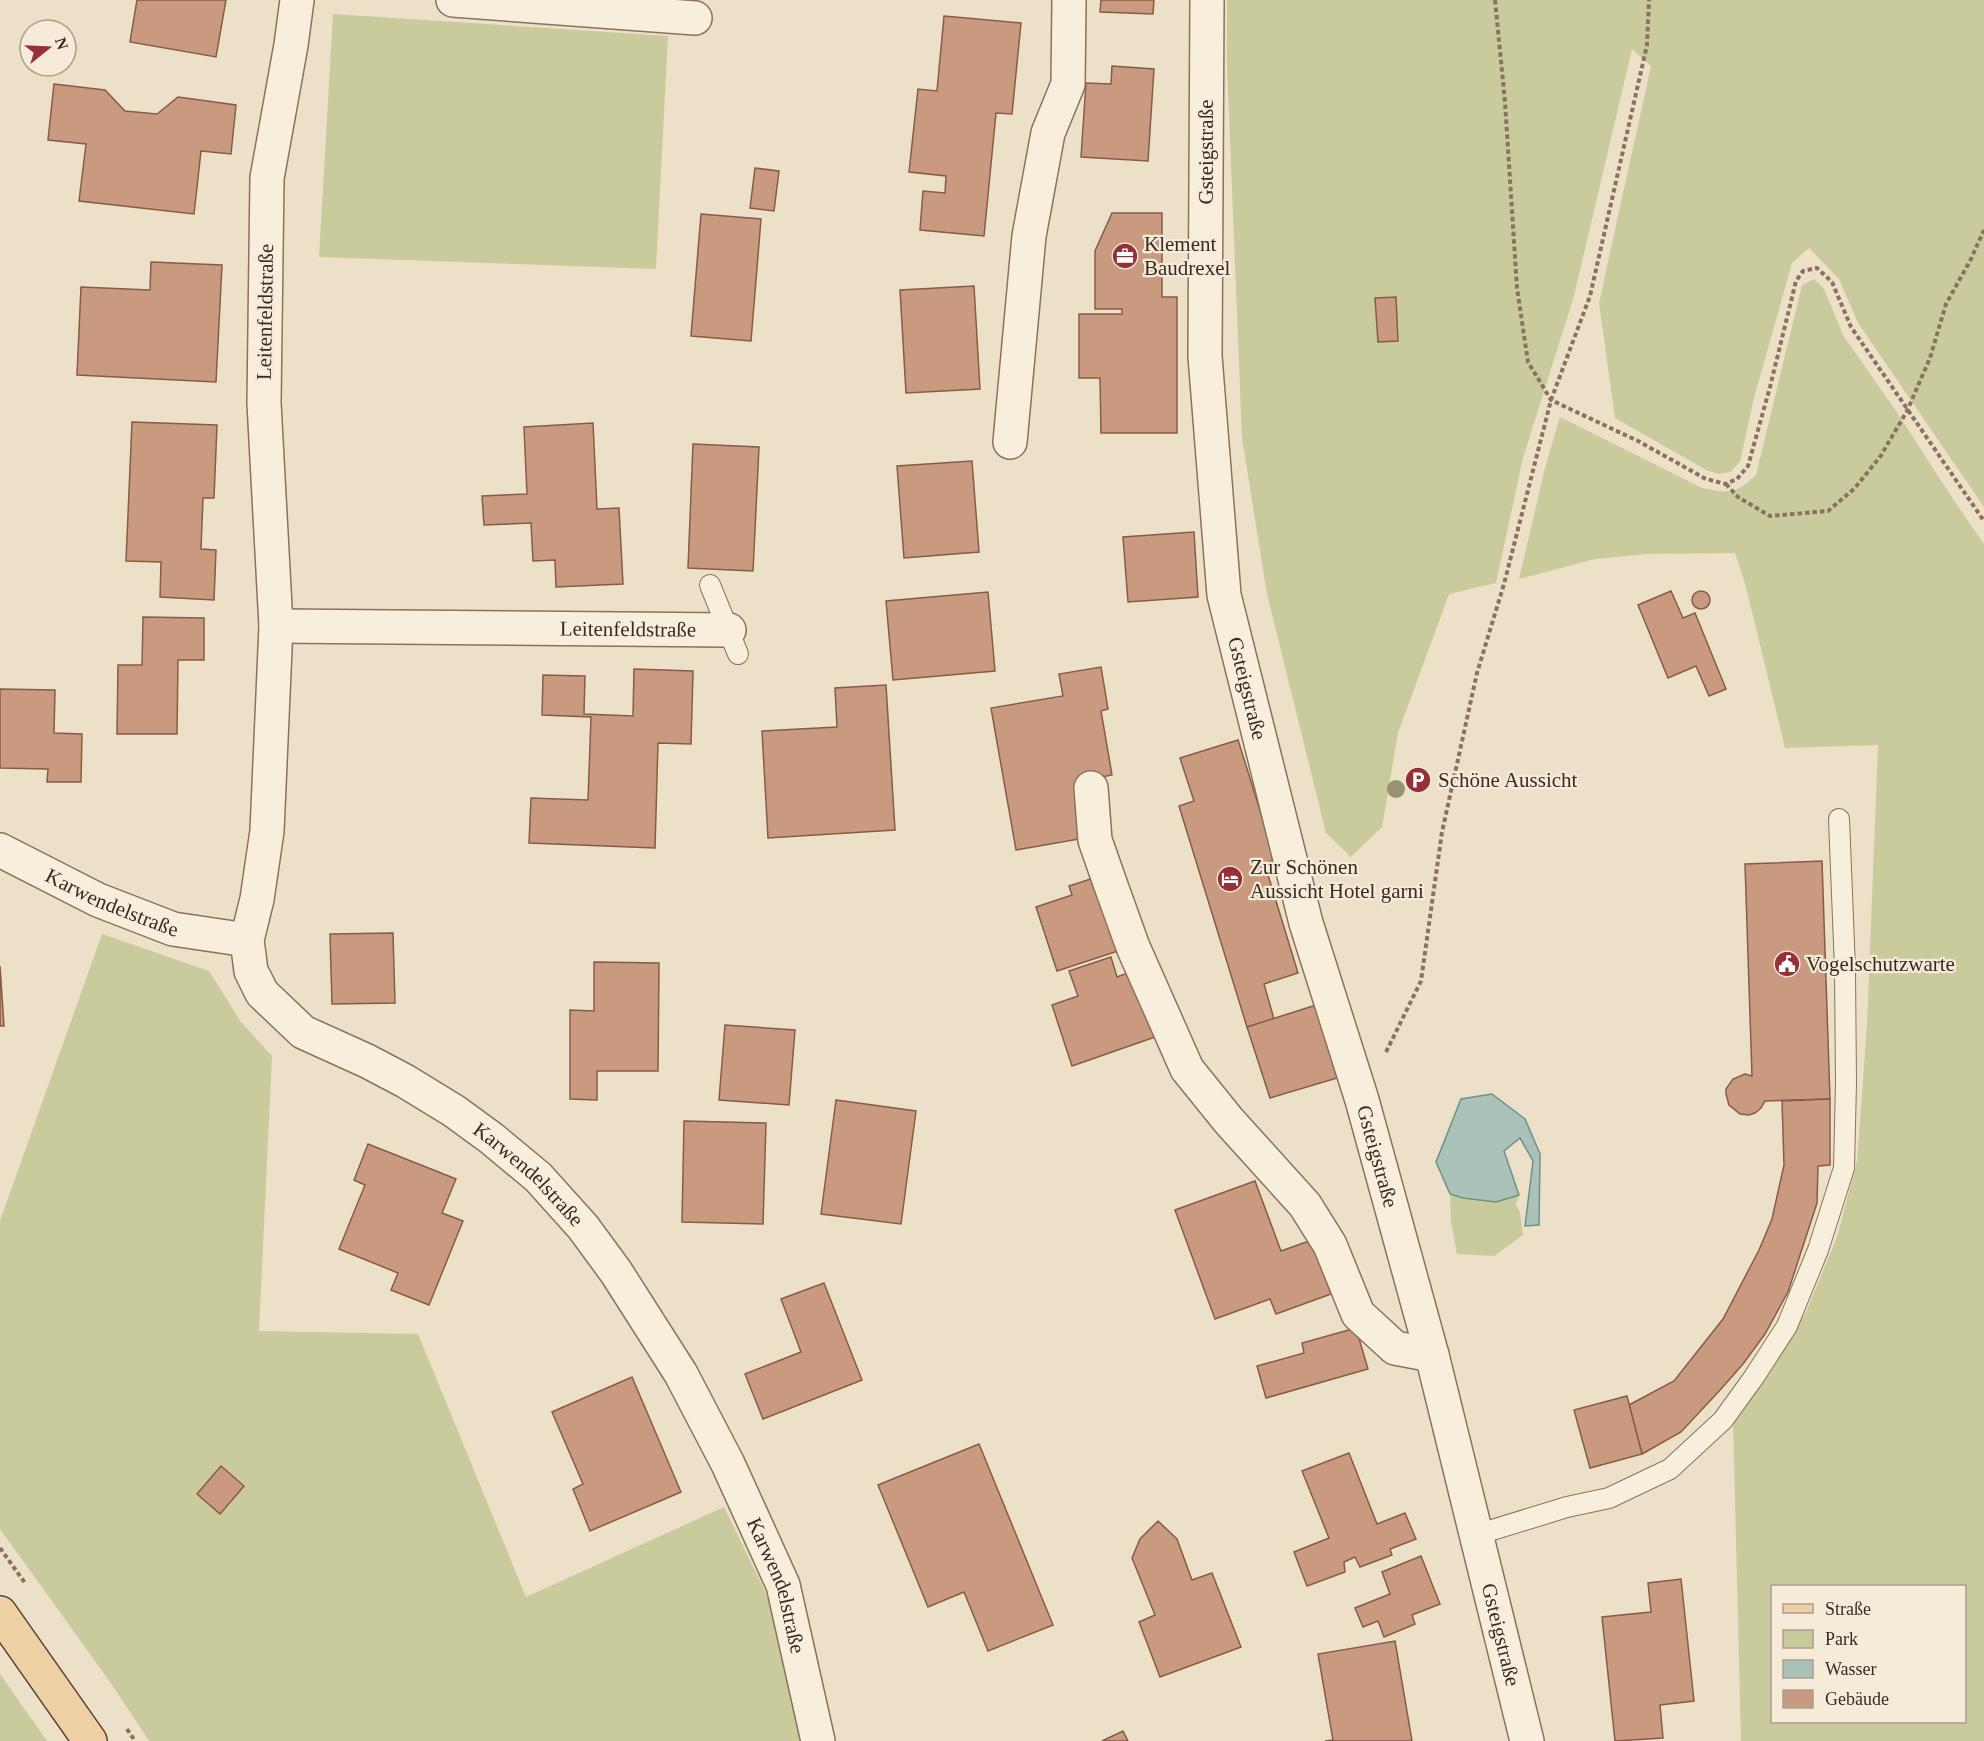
<svg xmlns="http://www.w3.org/2000/svg" width="1984" height="1741" font-family="'Times New Roman',serif">
<rect width="100%" height="100%" fill="#ede0c9"/>
<g fill="#c9cb9d" fill-rule="evenodd">
<path d="M1227,0h757v507l-126,-184 -19,-44 -30,-31 -17,15 -38,135 -14,64 -10,10 -10,2 -12,-3 -93,-53 -16,-115 52,-237 -19,-17 -58,247 -51,162 -27,125 -47,11 -51,139 -16,94 -31,30 -25,-24 -59,-239 -25,-156 -15,-373z"/>
<path d="M333,14l335,22 -12,233 -337,-12z"/>
<path d="M1814,279l10,10 19,46 53,76 61,94 27,39v1197h-243l-8,-321 38,-52 35,-56 31,-75 20,-76 10,-136 11,-280 -93,3 -39,-161 -11,-34 -87,1 -53,5 -76,20 26,-111 15,-51 142,71c27,5 33,7 54,-13l46,-190zM1772,1586h192v136h-192z"/>
<path d="M102,934l107,37 32,51 31,34 -13,275 159,3 108,263 198,-90 41,84 34,109 10,41h-660l-34,-52 -115,-160v-308z"/>
<path d="M1450,1194l46,8 23,-7 -3,9 4,9 3,22 -29,21 -37,-2 -6,-32z"/>
<path d="M0,1674l47,67h-47z"/>
</g>
<path fill="#aac2b9" stroke="#709086" stroke-width="1.5" d="M1492,1094l33,25 15,35 -1,71 -14,1 8,-65 -13,-23 -16,13 15,44 -23,7 -33,-4 -13,-4 -14,-32 25,-63z"/>
<g fill="#ca9a80" stroke="#885b45" stroke-width="1.5">
<path d="M137,0h89l-10,57 -86,-15z"/>
<path d="M1101,0h53l-1,14 -53,-2z"/>
<path d="M944,16l77,7 -9,91 -16,-1 -12,123 -64,-6 3,-39 22,2 1,-17 -37,-4 9,-83 19,2z"/>
<path d="M1112,66l42,3 -6,92 -67,-4 5,-74 25,1z"/>
<path d="M54,84l51,6 20,21 32,3 21,-17 58,8 -5,49 -30,-3 -7,63 -115,-13 7,-57 -38,-4z"/>
<path d="M755,168l24,3 -5,40 -24,-3z"/>
<path d="M1112,213h50v84h15v136h-76l-1,-55h-21v-64h43v-5h-27v-58z"/>
<path d="M701,214l60,5 -10,122 -60,-5z"/>
<path d="M151,262l71,3 -6,117 -139,-7 4,-88 69,3z"/>
<path d="M974,286l6,103 -74,4 -6,-103z"/>
<path d="M1396,297l2,44 -20,1 -3,-44z"/>
<path d="M132,422l85,3 -3,73h-11l-2,51 15,1 -2,50 -54,-3 1,-35 -35,-1z"/>
<path d="M593,423l4,86 22,-1 4,76 -67,3 -1,-27 -22,1 -2,-38 -47,2 -2,-29 45,-2 -3,-67z"/>
<path d="M693,444l66,3 -6,124 -65,-3z"/>
<path d="M972,461l7,91 -75,6 -7,-92z"/>
<path d="M1194,532l4,65 -70,5 -5,-65z"/>
<circle cx="1701" cy="600" r="9"/>
<path d="M1671,591l12,27 12,-5 31,76 -17,7 -13,-30 -28,12 -30,-73z"/>
<path d="M988,592l7,79 -102,9 -7,-79z"/>
<path d="M143,617l61,1v42h-26l-1,74h-60l1,-69h24z"/>
<path d="M1101,667l7,42 -7,2 11,64 -31,6 10,56 -75,13 -25,-142 72,-12 -4,-22z"/>
<path d="M634,669l59,2 -2,73 -33,-1 -3,105 -126,-5 2,-45 57,2 3,-83 -49,-2 1,-40 42,1 -1,38 49,2z"/>
<path d="M886,685l9,145 -127,8 -6,-107 75,-4 -2,-39z"/>
<path d="M0,689l55,1 -1,43 28,1 -1,48h-34l1,-13 -48,-1z"/>
<path d="M1238,740l37,118 -10,7 33,108 -34,11 10,35 -27,8 -68,-221 15,-5 -14,-43z"/>
<path d="M1822,861l8,238 -65,2 -4,7 -6,5 -6,2 -9,-1 -11,-9 -3,-11v-5l7,-10 12,-5 7,2 -7,-212z"/>
<path d="M1100,876l24,73 -67,22 -21,-64 36,-12 -3,-9z"/>
<path d="M393,933l2,70 -63,1 -2,-70z"/>
<path d="M1111,957l6,20 16,-6 22,66 -83,29 -20,-61 26,-9 -9,-25z"/>
<path d="M594,962l65,1 -1,108h-61v29l-27,-1v-89l24,1z"/>
<path d="M0,966l4,60h-4z"/>
<path d="M1316,1005l21,73 -67,20 -23,-71z"/>
<path d="M725,1025l70,5 -6,75 -70,-5z"/>
<path d="M1830,1099v66l-12,1 -1,37 -29,89 -23,42 -22,30 -22,25 -40,43 -39,22 -13,-49 45,-24 49,-62 36,-69 13,-31 12,-54 -2,-64z"/>
<path d="M836,1100l80,11 -15,113 -80,-10z"/>
<path d="M684,1121l82,2 -3,101 -81,-2z"/>
<path d="M368,1144l88,35 -14,34 21,8 -34,84 -38,-15 7,-17 -59,-24 26,-64 -11,-5z"/>
<path d="M1255,1181l26,70 31,-11 19,54 -55,20 -6,-15 -55,20 -40,-109z"/>
<path d="M824,1283l38,97 -99,39 -18,-45 56,-22 -20,-53z"/>
<path d="M1356,1328l12,41 -102,29 -9,-32 47,-13 -2,-10z"/>
<path d="M632,1377l49,115 -91,39 -17,-42 10,-5 -31,-72z"/>
<path d="M1627,1396l15,58 -52,14 -16,-58z"/>
<path d="M979,1444l74,181 -65,26 -24,-59 -36,15 -50,-122z"/>
<path d="M1349,1453l28,71 28,-11 11,26 -26,10 2,6 -32,12 -5,-10 -11,5 1,10 -38,14 -13,-34 35,-14 -27,-67z"/>
<path d="M221,1466l23,20 -24,28 -23,-20z"/>
<path d="M1158,1521l19,18 15,41 20,-7 29,74 -81,30 -21,-55 16,-7 -23,-57 8,-19z"/>
<path d="M1421,1556l19,48 -28,11 3,9 -31,13 -6,-16 -15,6 -8,-19 35,-14 -8,-22z"/>
<path d="M1681,1579l13,122 -34,4 3,33 -48,3 -13,-124 49,-5 -3,-29z"/>
<path d="M1395,1641l17,100h-87l8,-1 -15,-86z"/>
<path d="M1123,1731l5,10h-26z"/>
</g>
<g fill="none" stroke-linecap="round" stroke-linejoin="round">
<g stroke="#89725e" stroke-width="22">
<g id="service">
<path d="M710,585l28,69"/>
<path d="M1476,1535l91,-28 42,-9 61,-29 53,-49 31,-43 33,-51 31,-76 26,-82 2,-85 -1,-114 -6,-150"/>
</g>
</g>
<g stroke="#89725e" stroke-width="36">
<g id="minor">
<path id="s1" d="M297,0l-6,45 -24,133 -3,225 12,223 -9,205 -10,68 -10,41 4,31 11,22 41,39 64,29 38,20 49,30 37,27 47,39 45,50 33,45 65,102 47,90 55,121 35,156"/>
<path d="M453,0l242,18"/>
<path id="s2" d="M1207,0l-2,356 19,239 82,328 56,177 70,255 95,386"/>
<path d="M1010,442l19,-206 19,-103 20,-49 1,-84"/>
<path id="s3" d="M276,626l453,4"/>
<path d="M1091,788l4,52 15,43 23,64 54,122 42,52 76,84 25,40 28,69 37,34 37,7"/>
<path id="s4" d="M0,850l98,50 75,29 74,11"/>
</g>
</g>
<g stroke="#574132" stroke-width="36">
<path id="primary" d="M0,1613l90,128"/>
</g>
<g stroke="#89725e" stroke-width="4" stroke-dasharray="4.5 3" stroke-linecap="butt">
<path d="M1495,0l10,102 12,186 11,74 23,38 87,41 68,38 20,5 11,-5 11,-13 22,-79 26,-106 7,-10 14,-3 15,14 19,45 133,194"/>
<path d="M1726,484l12,13 32,19 58,-5 26,-22 26,-32 27,-46 23,-53 16,-54 24,-43 14,-31"/>
<path d="M1386,1052l35,-71 21,-149 35,-159 27,-89 47,-184 39,-104 57,-251 2,-45"/>
<path d="M0,1548l25,35"/>
<path d="M127,1729l8,12"/>
</g>
<use href="#service" stroke="#f8eedc" stroke-width="20"/>
<use href="#minor" stroke="#f8eedc" stroke-width="33"/>
<use href="#primary" stroke="#eed1a3" stroke-width="33"/>
</g>
<circle fill="#969470" cx="1396" cy="789" r="9"/>
<defs>
<g id="office-disc" transform="scale(1.35)"><circle r="9.5" fill="#963038" stroke="#f5ebd8"/><path d="M-6-3h4V-5.5h4V-3h4V5H-6ZM-1-4.5V-3h2v-1.5ZM-6 0V1H6V0Z" fill="#fff"/></g>
<g id="parking-disc" transform="scale(1.35)"><circle r="9.5" fill="#963038" stroke="#f5ebd8"/><path d="M-3.5-5.5H1a3.5 3.5 0 0 1 0 7H-1V5.5H-3.5ZM-1-3.4V-.6H.8a1.4 1.4 0 0 0 0-2.8Z" fill="#fff"/></g>
<g id="hotel-disc" transform="scale(1.35)"><circle r="9.5" fill="#963038" stroke="#f5ebd8"/><path d="M-6-4.5h1.5V1H6V5H4.5V3h-9V5H-6ZM-4 0a1.8 1.8 0 1 1 3.6 0ZM.5 0V-2.5h3Q6-2.5 6 0Z" fill="#fff"/></g>
<g id="civic-disc" transform="scale(1.35)"><circle r="9.5" fill="#963038" stroke="#f5ebd8"/><path d="M-.6-6.5H3V-4.5H.6V-3L4-1V1h2V6H-6V1h2V-1L-.6-3ZM-1.2 2.5V6h2.4V2.5Z" fill="#fff"/></g>
</defs>
<g fill-rule="evenodd">
<use href="#office-disc" x="1125" y="256"/>
<use href="#parking-disc" x="1418" y="780"/>
<use href="#hotel-disc" x="1230" y="879"/>
<use href="#civic-disc" x="1787" y="964"/>
</g>
<g text-anchor="middle" dominant-baseline="central" stroke-width="4.5" stroke-linejoin="round" paint-order="stroke">
<g font-size="21" fill="#3a2b21" stroke="#f5ebd8">
<text transform="translate(1206 152) rotate(-90)">Gsteigstraße</text>
<text transform="translate(265 312) rotate(-89)">Leitenfeldstraße</text>
<text stroke="none"><textPath href="#s3" startOffset="352">Leitenfeldstraße</textPath></text>
<text stroke="none"><textPath href="#s2" startOffset="692">Gsteigstraße</textPath></text>
<text stroke="none"><textPath href="#s4" startOffset="124">Karwendelstraße</textPath></text>
<text stroke="none"><textPath href="#s2" startOffset="1178">Gsteigstraße</textPath></text>
<text stroke="none"><textPath href="#s1" startOffset="1326">Karwendelstraße</textPath></text>
<text stroke="none"><textPath href="#s1" startOffset="1812">Karwendelstraße</textPath></text>
<text stroke="none"><textPath href="#s2" startOffset="1672">Gsteigstraße</textPath></text>
</g>
<g font-size="21" fill="#3a2b21" stroke="#f5ebd8" text-anchor="start">
<text x="1144" y="244">Klement<tspan x="1144" dy="24">Baudrexel</tspan></text>
<text x="1438" y="780">Schöne Aussicht</text>
<text x="1250" y="867">Zur Schönen<tspan x="1250" dy="24">Aussicht Hotel garni</tspan></text>
<text x="1806" y="964">Vogelschutzwarte</text>
</g>
</g>
<rect x="1771" y="1585" width="195" height="138" fill="#f5ebd8" stroke="#aa9e8f" stroke-width="1.5"/>
<rect x="1783" y="1604" width="30" height="9" fill="#eed1a3" stroke="#aa9e8f" stroke-width="1.5"/>
<text x="1825" y="1615" font-size="18" fill="#3a2b21">Straße</text>
<rect x="1783" y="1630" width="30" height="18" fill="#c9cb9d" stroke="#aa9e8f" stroke-width="1.5"/>
<text x="1825" y="1645" font-size="18" fill="#3a2b21">Park</text>
<rect x="1783" y="1660" width="30" height="18" fill="#aac2b9" stroke="#aa9e8f" stroke-width="1.5"/>
<text x="1825" y="1675" font-size="18" fill="#3a2b21">Wasser</text>
<rect x="1783" y="1690" width="30" height="18" fill="#ca9a80" stroke="#aa9e8f" stroke-width="1.5"/>
<text x="1825" y="1705" font-size="18" fill="#3a2b21">Gebäude</text>
<g transform="translate(48 48) rotate(72)"><circle r="28" fill="#f5ebd8" stroke="#aa9e8f" stroke-width="1.5"/>
<path d="M0-4.5L10 22L0 15L-10 22Z" fill="#963038"/>
<text y="-9" font-size="16" font-weight="bold" text-anchor="middle" fill="#3a2b21">N</text>
</g>
</svg>
